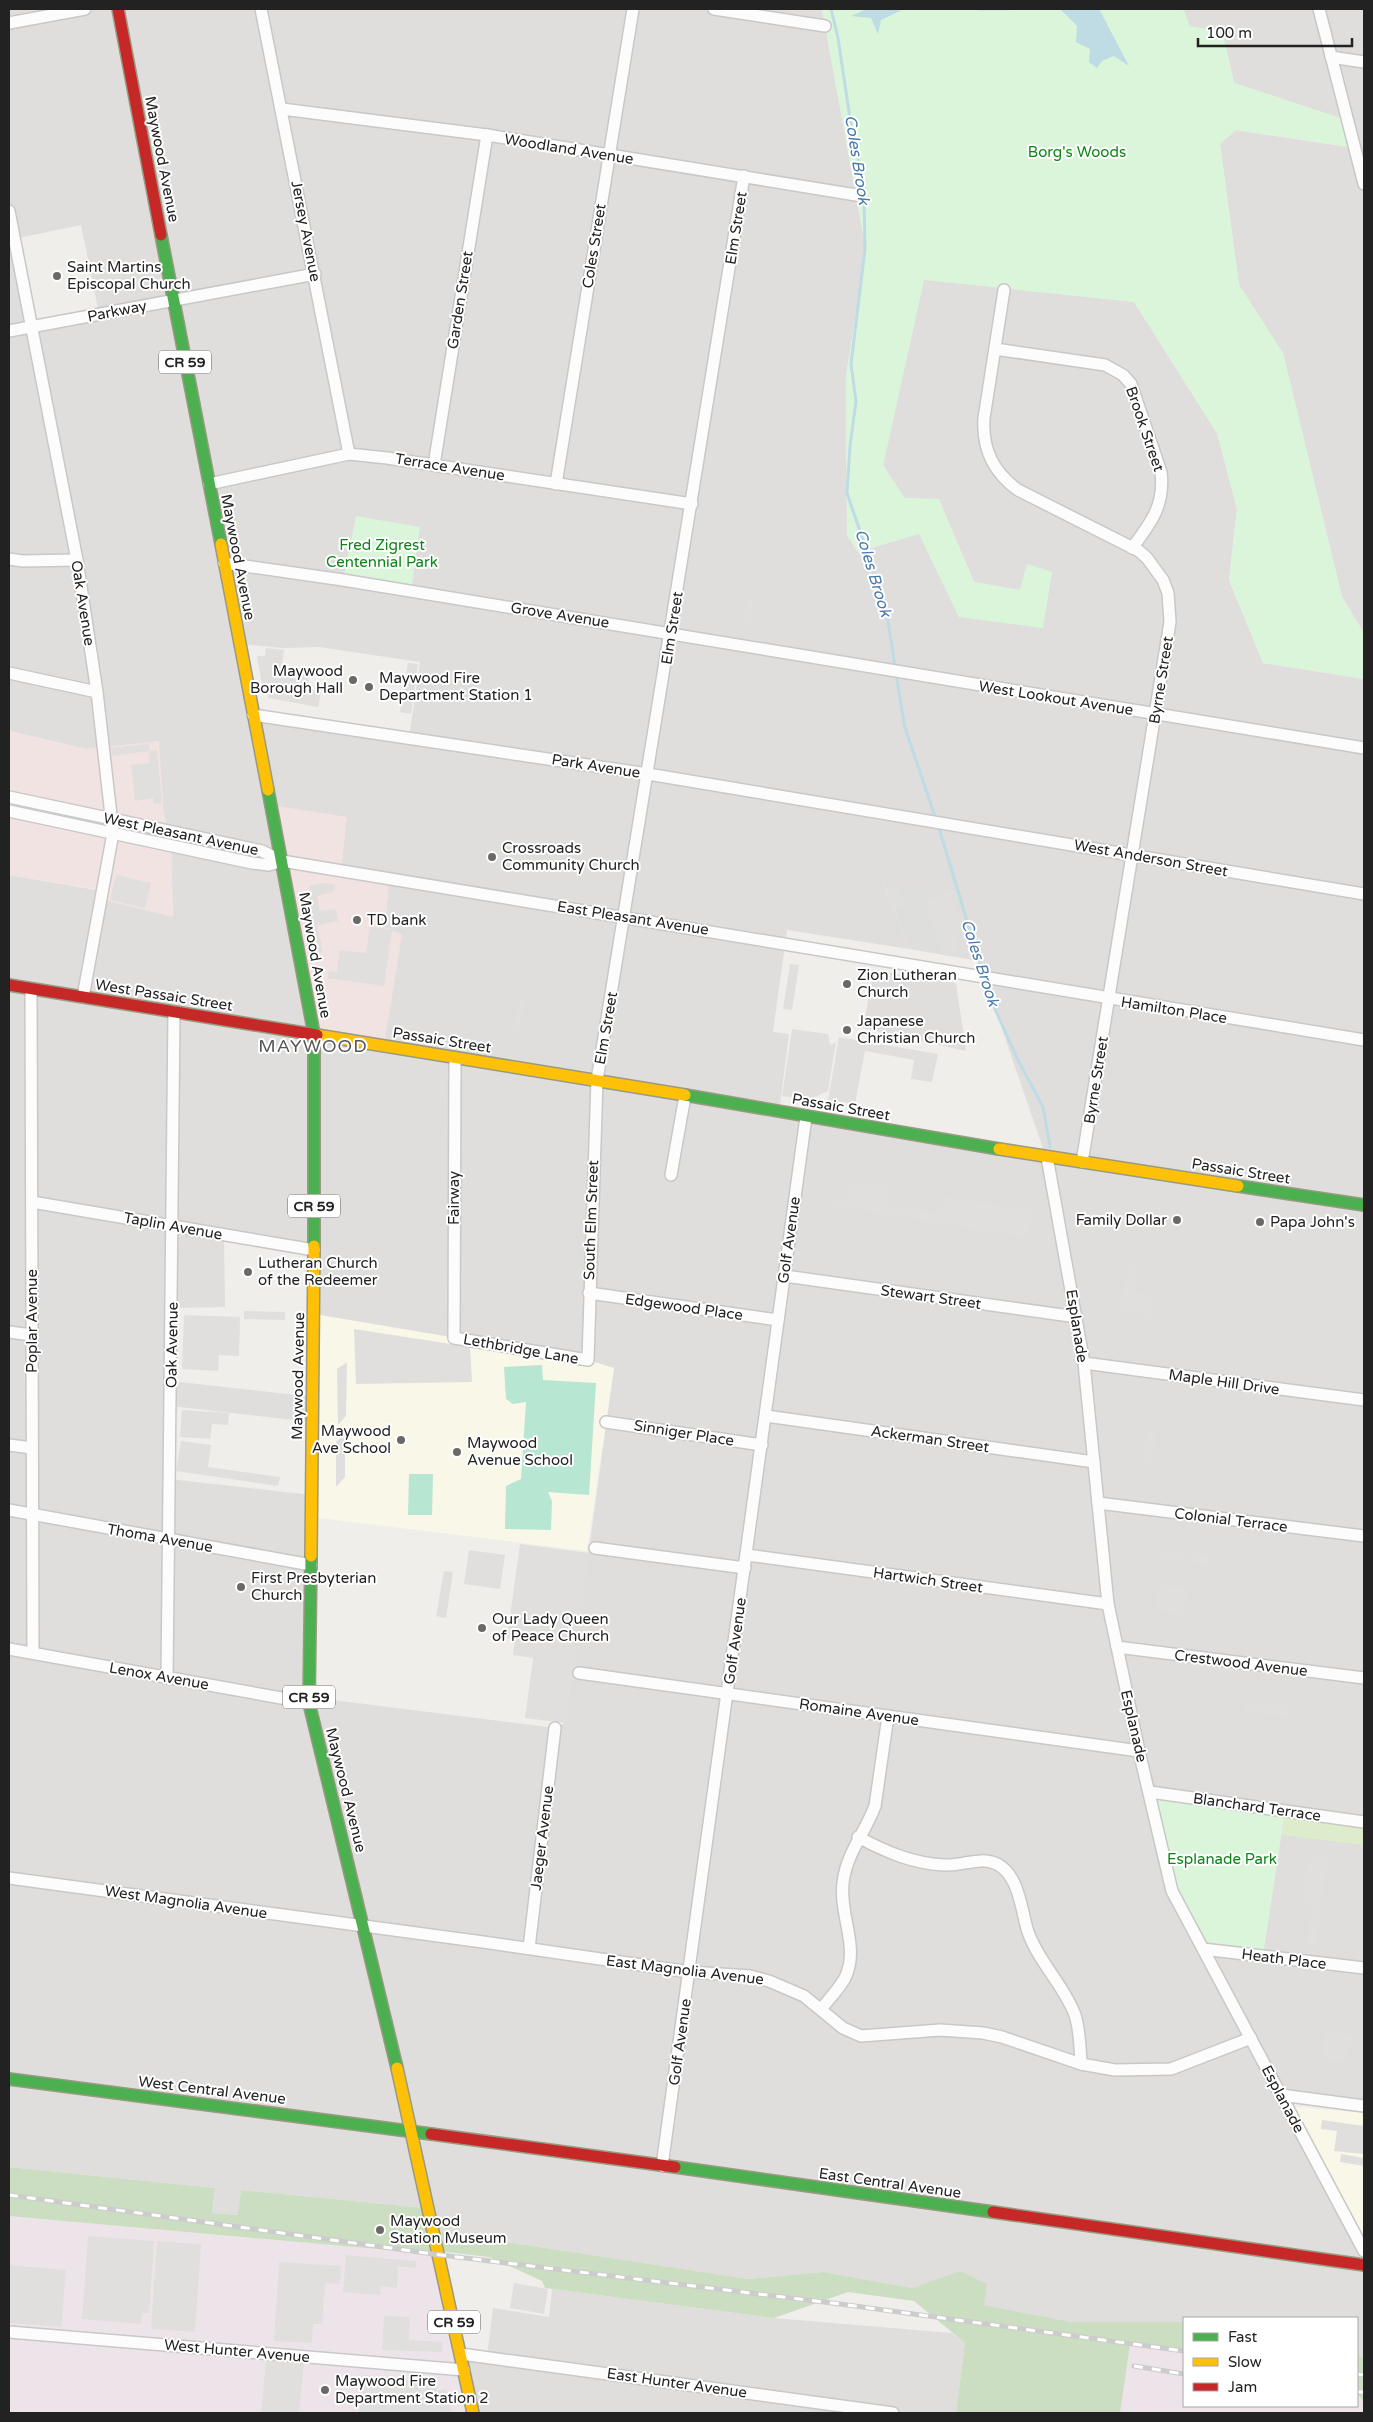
<svg xmlns="http://www.w3.org/2000/svg" width="1373" height="2422" font-family="'Varela Round',sans-serif">
<rect width="100%" height="100%" fill="#f0eeeb"/>
<g fill="#dfdedc" fill-rule="evenodd">
<path d="M9,9h813l44,241 -20,126 1,159 11,17 61,-19 40,84 61,-27 -46,-8 -35,-82 -35,-2 -21,-33 41,-186 210,23 83,131 20,76 -8,71 34,83 101,16v1427l-82,-11 82,156v106l-7,-1v-38h-173v4h-112l-88,-17 -24,-33 -47,16 -90,-16 -75,7 -314,-48 -10,-23 -183,-18 -2,25 -27,-2 3,-25 -206,-21v-1292l93,16 71,25 -2,-71 59,13 52,4 -115,-31 -3,-17 -61,-66 -17,1 -77,-18zM81,225l18,89 -68,13 -17,-88zM240,644l43,4 36,-1 101,15 -11,76 -156,-23zM282,861l107,18 -4,48zM884,884l58,10 16,-2 26,85 62,180 -267,-45 10,-78 -16,-2 14,-102 122,19zM224,1235l90,15v64l300,54 -49,355 -10,5 -246,-31 3,-202 -142,-16 1,-73 141,16 1,-25 -142,-16 1,-73 53,-1z"/>
<path d="M1183,9h181v624l-22,-36 -59,-244 -44,-68 -19,-141 15,-14 120,18 -7,-27 -114,-38 -12,-53 -32,-3z"/>
<path d="M874,970l82,13 10,68 -103,-23z"/>
<path d="M552,2289l222,29 178,15 13,10 -9,70h-483l-12,-59 26,3 6,-49 56,9z"/>
</g>
<g fill="#f1e3e1">
<path d="M9,731l77,18 73,-8 5,73 7,31 2,72 -72,-18 1,-9 -93,-15z"/>
<path d="M271,805l76,12 -6,54 48,7 -4,49 17,8 -18,111 -70,-12z"/>
</g>
<g fill="#ede4e9">
<path d="M9,2216l424,38 36,159h-460z"/>
<path d="M1130,2344l54,6v56h173v-13l7,9v11h-244z"/>
</g>
<g fill="#f8f7e8">
<path d="M314,1314l274,46 26,8 -27,183 -276,-34z"/>
<path d="M1287,2106l77,7v138z"/>
</g>
<path fill="#dededc" d="M884,883l58,11 17,-2 20,69 -70,-12z"/>
<path fill="#ddeccb" d="M1284,1817l80,10v18l-82,-10z"/>
<g fill="#cbdec1">
<path d="M9,2167l206,21 -3,25 26,2 3,-25 183,18 9,46 -424,-38z"/>
<path d="M434,2231l314,48 75,-7 90,16 47,-17 27,13 -3,21 88,17h112v28l-54,-5 -10,68h-164l9,-70 -51,-42 -66,-9 -74,26 -229,-30 -3,-7 -53,-24 -51,-6z"/>
<path d="M1357,2356l7,1v45l-7,-9z"/>
</g>
<g fill="#daf5da">
<path d="M822,9h361l7,18 32,3 12,53 116,38 7,27 -121,-18 -16,14 19,141 44,68 59,244 22,36v46l-101,-16 -34,-83 8,-71 -20,-76 -83,-131 -210,-22 -41,186 22,32 34,1 35,83 46,8 7,-26 25,8 -9,56 -84,-11 -40,-83 -61,18 -11,-17 -1,-159 20,-126z"/>
<path d="M356,516l64,11 -9,64 -68,-11z"/>
<path d="M1150,1792l135,19 -22,145 -60,-7 -31,-58z"/>
</g>
<g fill="#b7e6d2">
<path d="M542,1365l1,15 53,3 -7,112 -41,-3 4,9 -1,29 -46,-1 1,-43 15,-7 5,-77 -13,2 -7,-5 -2,-32z"/>
<path d="M409,1474h24l-1,41h-24z"/>
</g>
<g fill="#e0dfde">
<path d="M748,597l6,2 -5,30 -6,-1z"/>
<path d="M266,648l18,2 -3,21 28,3 -1,15 13,3 -3,15 -50,-9 2,-9 -7,1 -6,-34h8z"/>
<path d="M408,663l10,1 -7,50 -11,-2z"/>
<path d="M149,744l1,7 7,-1 5,53 -8,1 -1,-6 -18,3 -4,-36 19,-2 -1,-12 -37,5 -1,-8z"/>
<path d="M502,844l6,1 -4,32 -7,-1z"/>
<path d="M116,875l35,8 -6,25 -35,-8z"/>
<path d="M323,883l12,2 -2,7 -16,4 3,15 16,-2 2,12 -21,4 6,27 -10,2 -11,-60 8,-2 -1,-6z"/>
<path d="M897,885l8,20 -9,3 -8,-20z"/>
<path d="M951,893l9,28 -5,35 -13,-1 -17,-54z"/>
<path d="M370,926l22,4 -8,56 -56,-8 1,-7 8,1 3,-22 26,3z"/>
<path d="M790,964l9,1 -7,45 -9,-1z"/>
<path d="M519,994l7,1 -6,36 -7,-1z"/>
<path d="M792,1029l36,5 2,11 6,-3 -8,49 -20,9 -26,-4z"/>
<path d="M839,1037l99,17 -6,28 -21,-3 3,-19 -49,-9 -10,53 -27,-4z"/>
<path d="M850,1180l41,7 -3,19 52,8 3,-18 89,15 -4,27 -199,-33 1,-8 16,2z"/>
<path d="M1128,1261l9,2 -4,29 21,3 -4,25 -10,-1 1,-7 -20,-3z"/>
<path d="M244,1311l41,1v8l-41,-1z"/>
<path d="M184,1315l56,2 -1,39 -20,-1 -1,16 -36,-2z"/>
<path d="M354,1329l116,18 2,35 -116,2z"/>
<path d="M347,1362l-1,54 -8,9 -1,-56z"/>
<path d="M182,1410l47,3 -1,12 -16,-1 -2,15 -30,-2z"/>
<path d="M1148,1427l9,1 -5,38 -9,-1z"/>
<path d="M345,1434v43l-9,10v-45z"/>
<path d="M181,1441l30,4 -3,22 72,10 -2,9 -102,-15z"/>
<path d="M520,1544l69,9 -24,170 -40,-5 8,-60 -20,-3 2,-15 -8,-2z"/>
<path d="M1158,1549l24,3 -1,9 -24,-2z"/>
<path d="M469,1550l36,5 -5,34 -36,-5z"/>
<path d="M1192,1553l21,3 -1,10 -21,-3z"/>
<path d="M444,1571l9,1 -7,46 -10,-2z"/>
<path d="M1159,1585l30,4 -4,26 -30,-5z"/>
<path d="M1245,1702l45,5 -1,10 -45,-5z"/>
<path d="M1308,1857l19,2 -11,86 -9,-2 4,-40 -10,-1z"/>
<path d="M1325,2032l34,5 -1,8 -10,-1 -2,18 -24,-3z"/>
<path d="M1322,2120l42,6v28l-30,-3 3,-20 -16,-2z"/>
<path d="M1341,2154l23,4v8l-24,-4z"/>
<path d="M88,2236l66,5 -5,72h-7l-1,11 -59,-5z"/>
<path d="M157,2241l44,3 -6,88 -44,-3z"/>
<path d="M346,2255l70,6v7l-18,-2 -1,22 -16,-2 -1,9 -37,-3z"/>
<path d="M279,2262l62,4 -1,18 -15,-1 -3,41h-9l-1,19 -38,-2z"/>
<path d="M9,2265l57,5 -5,57 -52,-4z"/>
<path d="M514,2283l34,6 -4,25 -34,-6z"/>
<path d="M384,2316l26,1 -1,23 34,2 -1,10 -60,-2z"/>
<path d="M266,2360l38,3 -5,50h-38z"/>
<path d="M363,2375l74,7v9l9,-2 6,24h-93z"/>
</g>
<g fill="#bfdbe3">
<path d="M867,9h37l-23,11 -3,14 -7,-16 -20,-2z"/>
<path d="M1060,9h39l30,57 -15,-10 -12,5 -5,7 -8,-6 1,-13 -14,-7 1,-16z"/>
</g>
<g fill="none" stroke-linecap="round" stroke-linejoin="round">
<g stroke="#bfdbe3" stroke-width="3">
<path d="M831,9l7,29 13,87 15,70 -2,3 1,51 -14,115 5,37 -6,45 -3,47 39,115 9,59"/>
<path d="M979,9h28"/>
<path d="M896,674l9,54 31,91"/>
<path d="M938,825l45,149"/>
<path d="M985,980l5,18 28,62 25,47 7,40"/>
</g>
<g stroke="#c9c8c7" stroke-width="14">
<g id="street">
<path d="M261,9l88,445"/>
<path d="M714,9l111,17"/>
<path d="M1319,9l45,175"/>
<path d="M9,23l76,-14"/>
<path d="M1331,57l33,5"/>
<path d="M282,109l205,26 369,60"/>
<path d="M9,211l68,349 20,132 16,141 -30,164"/>
<path d="M1004,290l-20,128c-2,31 9,54 34,72l121,61 8,7 16,22 5,13 2,29 -88,540"/>
<path d="M9,331l306,-57"/>
<path d="M995,349l110,16 18,10 8,9 30,88c4,33 -10,51 -29,76"/>
<path d="M434,465l53,-330"/>
<path d="M209,484l140,-30 38,4 305,46"/>
<path d="M556,484l77,-475"/>
<path d="M9,559l14,2 54,-1"/>
<path d="M224,563l119,17 1021,168"/>
<path d="M9,673l88,19"/>
<path d="M253,715l395,59 716,120"/>
<path d="M9,797l253,54 20,10"/>
<path d="M9,811l243,52 17,2 13,-4 1082,179"/>
<path d="M31,989l2,664"/>
<path d="M455,1058l-1,280 134,22 9,-280 147,-904"/>
<path d="M1047,1157l37,206 24,241 31,147 33,140 192,360"/>
<path d="M671,1175l14,-79"/>
<path d="M32,1202l282,48"/>
<path d="M785,1276l292,41"/>
<path d="M589,1293l189,27"/>
<path d="M9,1332l23,3"/>
<path d="M1084,1363l280,37"/>
<path d="M766,1416l328,46"/>
<path d="M606,1422l156,23"/>
<path d="M9,1445l23,3"/>
<path d="M1098,1503l266,33"/>
<path d="M9,1510l302,55"/>
<path d="M595,1548l150,20"/>
<path d="M747,1555l361,49"/>
<path d="M1117,1647l247,31"/>
<path d="M9,1649l300,54"/>
<path d="M579,1673l560,78"/>
<path d="M167,1678l7,-666"/>
<path d="M1150,1792l214,30"/>
<path d="M858,1837c28,15 56,27 87,28 18,1 35,-9 52,-1 23,12 24,47 31,68 11,31 36,53 47,83 5,15 5,33 6,49"/>
<path d="M9,1878l474,64 207,30 60,4 19,5 35,15 39,32 18,8 79,-6 43,3 19,4 79,27 34,6 56,-1 80,-31"/>
<path d="M529,1948l26,-220"/>
<path d="M1203,1949l161,19"/>
<path d="M821,2009c8,-10 18,-20 24,-31 15,-31 -6,-62 -2,-95 3,-29 22,-50 32,-77l13,-90"/>
<path d="M1281,2095l83,11"/>
<path d="M662,2166l144,-1049"/>
<path d="M9,2332l455,38"/>
<path d="M461,2354l432,59"/>
</g>
</g>
<g stroke="#999a82" stroke-width="14">
<g id="fast">
<path d="M161,235l60,309"/>
<path d="M268,790l46,244v212"/>
<path d="M685,1095l314,54"/>
<path d="M1238,1186l126,19"/>
<path d="M311,1556l-2,147 88,365"/>
<path d="M9,2079l422,55"/>
<path d="M675,2167l318,45"/>
</g>
</g>
<g stroke="#999a82" stroke-width="14">
<g id="slow">
<path d="M221,544l47,246"/>
<path d="M317,1035l368,60"/>
<path d="M999,1149l239,37"/>
<path d="M311,1556l3,-310"/>
<path d="M397,2068l76,345"/>
</g>
</g>
<g stroke="#999a82" stroke-width="14">
<g id="jam">
<path d="M118,9l43,226"/>
<path d="M9,985l308,50"/>
<path d="M431,2134l244,33"/>
<path d="M993,2212l371,53"/>
</g>
</g>
<use href="#street" stroke="#fdfcfc" stroke-width="11"/>
<use href="#fast" stroke="#4caf50" stroke-width="11"/>
<use href="#slow" stroke="#ffc107" stroke-width="11"/>
<use href="#jam" stroke="#c62828" stroke-width="11"/>
<g stroke="#ccc" stroke-width="5">
<g id="rail">
<path d="M9,2195l424,59 407,50 344,47"/>
<path d="M1134,2366l50,8"/>
<path d="M1357,2374l7,1"/>
<path d="M1357,2392h7"/>
</g>
</g>
<use href="#rail" stroke="#fff" stroke-width="3" stroke-dasharray="9" stroke-linecap="butt"/>
</g>
<g fill="#6a6968" stroke="#fff" stroke-width="2">
<circle cx="57" cy="276" r="5"/>
<circle cx="353" cy="680" r="5"/>
<circle cx="369" cy="687" r="5"/>
<circle cx="492" cy="857" r="5"/>
<circle cx="357" cy="920" r="5"/>
<circle cx="847" cy="984" r="5"/>
<circle cx="847" cy="1030" r="5"/>
<circle cx="1177" cy="1220" r="5"/>
<circle cx="1260" cy="1222" r="5"/>
<circle cx="248" cy="1272" r="5"/>
<circle cx="401" cy="1440" r="5"/>
<circle cx="457" cy="1452" r="5"/>
<circle cx="241" cy="1587" r="5"/>
<circle cx="482" cy="1628" r="5"/>
<circle cx="380" cy="2230" r="5"/>
<circle cx="325" cy="2390" r="5"/>
</g>
<g text-anchor="middle" dominant-baseline="central" stroke-width="4" stroke-linejoin="round" paint-order="stroke">
<g fill="#fff" stroke="#646464" stroke-width="1">
<rect x="159" y="350.5" width="52" height="23" rx="4"/>
<rect x="288" y="1194.5" width="52" height="23" rx="4"/>
<rect x="283" y="1685.5" width="52" height="23" rx="4"/>
<rect x="428" y="2310.5" width="52" height="23" rx="4"/>
</g>
<g font-size="14" font-weight="bold" fill="#222">
<text x="185" y="362">CR 59</text>
<text x="314" y="1206">CR 59</text>
<text x="309" y="1697">CR 59</text>
<text x="454" y="2322">CR 59</text>
</g>
<g font-size="15" fill="#222" stroke="#fff">
<text transform="translate(569 149) rotate(9)">Woodland Avenue</text>
<text transform="translate(162 159) rotate(79)">Maywood Avenue</text>
<text transform="translate(736 228) rotate(-81)">Elm Street</text>
<text transform="translate(306 231) rotate(79)">Jersey Avenue</text>
<text transform="translate(594 246) rotate(-81)">Coles Street</text>
<text transform="translate(460 300) rotate(-81)">Garden Street</text>
<text transform="translate(117 311) rotate(-11)">Parkway</text>
<text transform="translate(1145 429) rotate(71)">Brook Street</text>
<text transform="translate(450 467) rotate(9)">Terrace Avenue</text>
<text transform="translate(238 557) rotate(79)">Maywood Avenue</text>
<text transform="translate(83 603) rotate(81)">Oak Avenue</text>
<text transform="translate(560 615) rotate(9)">Grove Avenue</text>
<text transform="translate(672 628) rotate(-81)">Elm Street</text>
<text transform="translate(1161 680) rotate(-81)">Byrne Street</text>
<text transform="translate(1056 698) rotate(9)">West Lookout Avenue</text>
<text transform="translate(596 766) rotate(9)">Park Avenue</text>
<text transform="translate(181 834) rotate(12)">West Pleasant Avenue</text>
<text transform="translate(1151 858) rotate(10)">West Anderson Street</text>
<text transform="translate(633 918) rotate(9)">East Pleasant Avenue</text>
<text transform="translate(315 955) rotate(80)">Maywood Avenue</text>
<text transform="translate(164 995) rotate(9)">West Passaic Street</text>
<text transform="translate(1174 1010) rotate(9)">Hamilton Place</text>
<text transform="translate(606 1028) rotate(-80)">Elm Street</text>
<text transform="translate(442 1040) rotate(9)">Passaic Street</text>
<text transform="translate(1096 1080) rotate(-81)">Byrne Street</text>
<text transform="translate(841 1107) rotate(10)">Passaic Street</text>
<text transform="translate(1241 1171) rotate(9)">Passaic Street</text>
<text transform="translate(454 1198) rotate(-90)">Fairway</text>
<text transform="translate(591 1220) rotate(-88)">South Elm Street</text>
<text transform="translate(173 1226) rotate(10)">Taplin Avenue</text>
<text transform="translate(789 1240) rotate(-82)">Golf Avenue</text>
<text transform="translate(931 1297) rotate(8)">Stewart Street</text>
<text transform="translate(684 1307) rotate(8)">Edgewood Place</text>
<text transform="translate(32 1321) rotate(-90)">Poplar Avenue</text>
<text transform="translate(1077 1326) rotate(81)">Esplanade</text>
<text transform="translate(172 1345) rotate(-89)">Oak Avenue</text>
<text transform="translate(521 1349) rotate(10)">Lethbridge Lane</text>
<text transform="translate(298 1376) rotate(-89)">Maywood Avenue</text>
<text transform="translate(1224 1382) rotate(8)">Maple Hill Drive</text>
<text transform="translate(684 1433) rotate(9)">Sinniger Place</text>
<text transform="translate(930 1439) rotate(8)">Ackerman Street</text>
<text transform="translate(1231 1520) rotate(7)">Colonial Terrace</text>
<text transform="translate(160 1538) rotate(10)">Thoma Avenue</text>
<text transform="translate(928 1580) rotate(8)">Hartwich Street</text>
<text transform="translate(735 1641) rotate(-82)">Golf Avenue</text>
<text transform="translate(1241 1663) rotate(7)">Crestwood Avenue</text>
<text transform="translate(159 1676) rotate(10)">Lenox Avenue</text>
<text transform="translate(859 1712) rotate(8)">Romaine Avenue</text>
<text transform="translate(1134 1726) rotate(77)">Esplanade</text>
<text transform="translate(346 1790) rotate(76)">Maywood Avenue</text>
<text transform="translate(1257 1807) rotate(8)">Blanchard Terrace</text>
<text transform="translate(542 1838) rotate(-83)">Jaeger Avenue</text>
<text transform="translate(186 1902) rotate(8)">West Magnolia Avenue</text>
<text transform="translate(1284 1959) rotate(7)">Heath Place</text>
<text transform="translate(685 1970) rotate(7)">East Magnolia Avenue</text>
<text transform="translate(680 2042) rotate(-82)">Golf Avenue</text>
<text transform="translate(212 2090) rotate(7)">West Central Avenue</text>
<text transform="translate(1283 2099) rotate(62)">Esplanade</text>
<text transform="translate(890 2183) rotate(8)">East Central Avenue</text>
<text transform="translate(237 2351) rotate(5)">West Hunter Avenue</text>
<text transform="translate(677 2383) rotate(8)">East Hunter Avenue</text>
</g>
<g font-size="15" fill="#0c8416" stroke="#fff">
<text x="1077" y="152">Borg's Woods</text>
<text x="382" y="545">Fred Zigrest<tspan x="382" dy="17">Centennial Park</tspan></text>
<text x="1222" y="1859">Esplanade Park</text>
</g>
<g font-size="15" fill="#222" stroke="#fff" text-anchor="start">
<text x="67" y="267">Saint Martins<tspan x="67" dy="17">Episcopal Church</tspan></text>
<text x="343" y="671" text-anchor="end">Maywood<tspan x="343" dy="17">Borough Hall</tspan></text>
<text x="379" y="678">Maywood Fire<tspan x="379" dy="17">Department Station 1</tspan></text>
<text x="502" y="848">Crossroads<tspan x="502" dy="17">Community Church</tspan></text>
<text x="367" y="920">TD bank</text>
<text x="857" y="975">Zion Lutheran<tspan x="857" dy="17">Church</tspan></text>
<text x="857" y="1021">Japanese<tspan x="857" dy="17">Christian Church</tspan></text>
<text x="1167" y="1220" text-anchor="end">Family Dollar</text>
<text x="1270" y="1222">Papa John's</text>
<text x="258" y="1263">Lutheran Church<tspan x="258" dy="17">of the Redeemer</tspan></text>
<text x="391" y="1431" text-anchor="end">Maywood<tspan x="391" dy="17">Ave School</tspan></text>
<text x="467" y="1443">Maywood<tspan x="467" dy="17">Avenue School</tspan></text>
<text x="251" y="1578">First Presbyterian<tspan x="251" dy="17">Church</tspan></text>
<text x="492" y="1619">Our Lady Queen<tspan x="492" dy="17">of Peace Church</tspan></text>
<text x="390" y="2221">Maywood<tspan x="390" dy="17">Station Museum</tspan></text>
<text x="335" y="2381">Maywood Fire<tspan x="335" dy="17">Department Station 2</tspan></text>
</g>
<g font-size="16" font-style="italic" fill="#4a7aab" stroke="#fff">
<text transform="translate(857 160) rotate(81)">Coles Brook</text>
<text transform="translate(873 573) rotate(73)">Coles Brook</text>
<text transform="translate(980 963) rotate(72)">Coles Brook</text>
</g>
<g font-size="18" letter-spacing="1" fill="#555" stroke="#fff">
<text x="313" y="1046">MAYWOOD</text>
</g>
</g>
<rect width="1373" height="2422" fill="none" stroke="#222222" stroke-width="20"/>
<rect x="1183" y="2317" width="175" height="90" fill="#ffffff" stroke="#a7a7a7"/>
<rect x="1193" y="2333" width="25" height="8" fill="#4caf50" stroke="#a7a7a7"/>
<text x="1228" y="2342" font-size="15" fill="#222222">Fast</text>
<rect x="1193" y="2358" width="25" height="8" fill="#ffc107" stroke="#a7a7a7"/>
<text x="1228" y="2367" font-size="15" fill="#222222">Slow</text>
<rect x="1193" y="2383" width="25" height="8" fill="#c62828" stroke="#a7a7a7"/>
<text x="1228" y="2392" font-size="15" fill="#222222">Jam</text>
<path d="M1198 38v8h154v-8" fill="none" stroke="#222222" stroke-width="2.5"/>
<text x="1206" y="38" font-size="15" fill="#222222" stroke="#ffffff" stroke-width="4" paint-order="stroke">100 m</text>
</svg>
